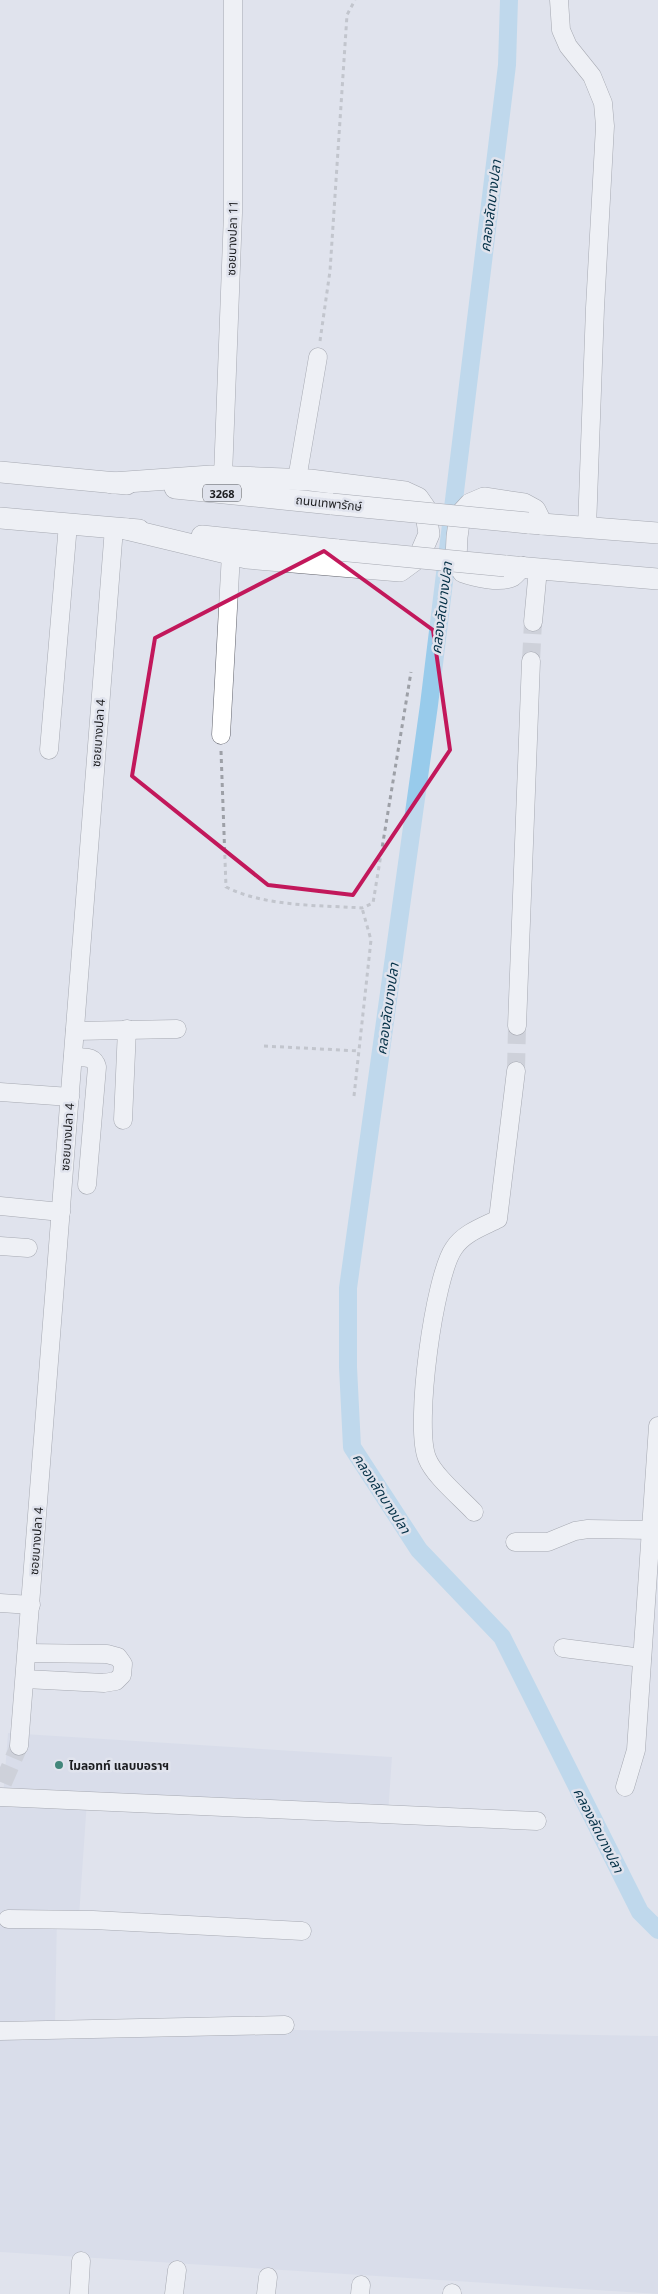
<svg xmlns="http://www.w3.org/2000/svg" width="658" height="2294" font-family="'Noto Sans','Noto Sans Thai',sans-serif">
<rect width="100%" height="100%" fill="#e0e3ed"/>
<path fill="#d1d6e7" d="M8,1733l384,24 -4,58 -301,-14 -8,116h-22l-2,111 243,2 360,6v258l-658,-42v-455h3z"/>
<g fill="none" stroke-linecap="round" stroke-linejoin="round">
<path stroke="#98cbeb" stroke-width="18" d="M509,0l-2,65 -78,640 -81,583v79l4,80 67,103 83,87 138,275 18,18"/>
<g stroke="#b9bbc4" stroke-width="18" stroke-dasharray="18 9" stroke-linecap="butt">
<path d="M531,661l2,-39"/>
<path d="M516,1071l1,-45"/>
<path d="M3,1783l16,-37"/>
</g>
<g stroke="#60626b" stroke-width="19">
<g id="minor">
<path d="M559,0l2,30 7,16 24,30 11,27 2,23 -10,182 -8,220"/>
<path d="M223,476l10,-263v-213"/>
<path d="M297,479l21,-122"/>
<path d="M533,622l5,-53"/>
<path d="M221,735l10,-181"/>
<path d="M49,750l19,-226"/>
<path d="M517,1026l14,-365"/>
<path d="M75,1031l102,-2"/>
<path d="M73,1057c11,1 21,-2 24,10l-10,118"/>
<path d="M0,1092l70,5"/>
<path d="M123,1120l4,-91"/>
<path d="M0,1206l61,6"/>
<path d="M0,1246l28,2"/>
<path d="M474,1512c-14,-15 -40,-36 -47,-54 -13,-32 7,-182 27,-210 10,-15 28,-21 44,-29l18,-148"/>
<path d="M515,1542h33l27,-11 13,-2 63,1"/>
<path d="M0,1603l31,2"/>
<path d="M563,1648l79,10"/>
<path d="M25,1679l79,4 12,-2 6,-6 1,-11 -5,-7 -11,-3 -80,-1"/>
<path d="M19,1746l95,-1218"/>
<path d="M625,1787l11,-37 22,-324"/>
<path d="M1,1797l536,24"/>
<path d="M8,1919l85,1 209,11"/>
<path d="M0,2031l285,-6"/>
<path d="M79,2294l2,-33"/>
<path d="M174,2294l3,-24"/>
<path d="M266,2294l2,-17"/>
<path d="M360,2294l1,-9"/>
<path d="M452,2294v-1"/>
</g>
</g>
<g stroke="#60626b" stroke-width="22">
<g id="major">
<path d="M0,472l127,12"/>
<path d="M112,483l99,-7 99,4 95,12 13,6 7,10 4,26 -10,23 -19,14 -153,-13 -121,-29"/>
<path d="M175,488l157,16"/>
<path d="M0,518l139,12"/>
<path d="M529,523l129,10"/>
<path d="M202,536l136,14"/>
<path d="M506,566l152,13"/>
<path d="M521,567c-3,3 -6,7 -9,9 -11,6 -38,0 -49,-4l-7,-13 1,-22 3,-22 10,-11 14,-6 40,6 11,6 7,14"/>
</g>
</g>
<g stroke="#9da0a7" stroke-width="3" stroke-dasharray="4 4" stroke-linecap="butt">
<path d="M320,341l10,-70 17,-256 8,-15"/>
<path d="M221,751l5,136c40,20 92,18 136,21l11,-5 38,-231"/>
<path d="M264,1046l95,5"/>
<path d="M354,1096l17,-156 -9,-32"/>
</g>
<use href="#minor" stroke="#fff" stroke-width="18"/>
<use href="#major" stroke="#fff" stroke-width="21"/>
<g stroke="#60626b" stroke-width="22" stroke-linecap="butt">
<g id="major-bridge">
<path d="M332,504l196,19"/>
<path d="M338,550l167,16"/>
</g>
</g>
<use href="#major-bridge" stroke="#fff" stroke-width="21"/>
</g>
<path d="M0 0H658V2294H0ZM324,551l109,79 17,120 -97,145 -85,-10 -136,-109 23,-138z" fill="#e0e3ed" fill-opacity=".55" fill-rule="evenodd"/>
<path fill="none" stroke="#c2185b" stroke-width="4" stroke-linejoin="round" d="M324,551l109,79 17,120 -97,145 -85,-10 -136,-109 23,-138z"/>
<circle fill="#42867b" stroke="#e0e3ed" stroke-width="2" cx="59" cy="1765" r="5"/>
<g text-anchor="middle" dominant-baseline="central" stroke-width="5" stroke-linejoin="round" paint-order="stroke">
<rect fill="#e0e3ed" stroke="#56585d" stroke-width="1" x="203" y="484.5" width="38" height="17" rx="4"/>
<g font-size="11" font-weight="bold" fill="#1b1c1f">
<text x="222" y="493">3268</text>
</g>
<g font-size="12" fill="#1b1c1f" stroke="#e0e3ed">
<text transform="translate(232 238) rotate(-88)">ซอยบางปลา 11</text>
<text transform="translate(329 503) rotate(6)">ถนนเทพารักษ์</text>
<text transform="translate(98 733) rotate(-86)">ซอยบางปลา 4</text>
<text transform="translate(67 1137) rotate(-86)">ซอยบางปลา 4</text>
<text transform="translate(36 1541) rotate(-86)">ซอยบางปลา 4</text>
</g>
<g font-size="12" font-weight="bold" fill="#1b1c1f" stroke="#e0e3ed" text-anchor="start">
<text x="69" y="1765">ไมลอทท์ แลบบอราฯ</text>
</g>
<g font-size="14" font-style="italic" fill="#043046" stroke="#e0e3ed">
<text transform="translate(490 206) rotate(-83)">คลองลัดบางปลา</text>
<text transform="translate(441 608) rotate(-83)">คลองลัดบางปลา</text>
<text transform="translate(387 1009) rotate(-82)">คลองลัดบางปลา</text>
<text transform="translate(382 1493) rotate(57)">คลองลัดบางปลา</text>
<text transform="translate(599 1830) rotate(63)">คลองลัดบางปลา</text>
</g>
</g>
</svg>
